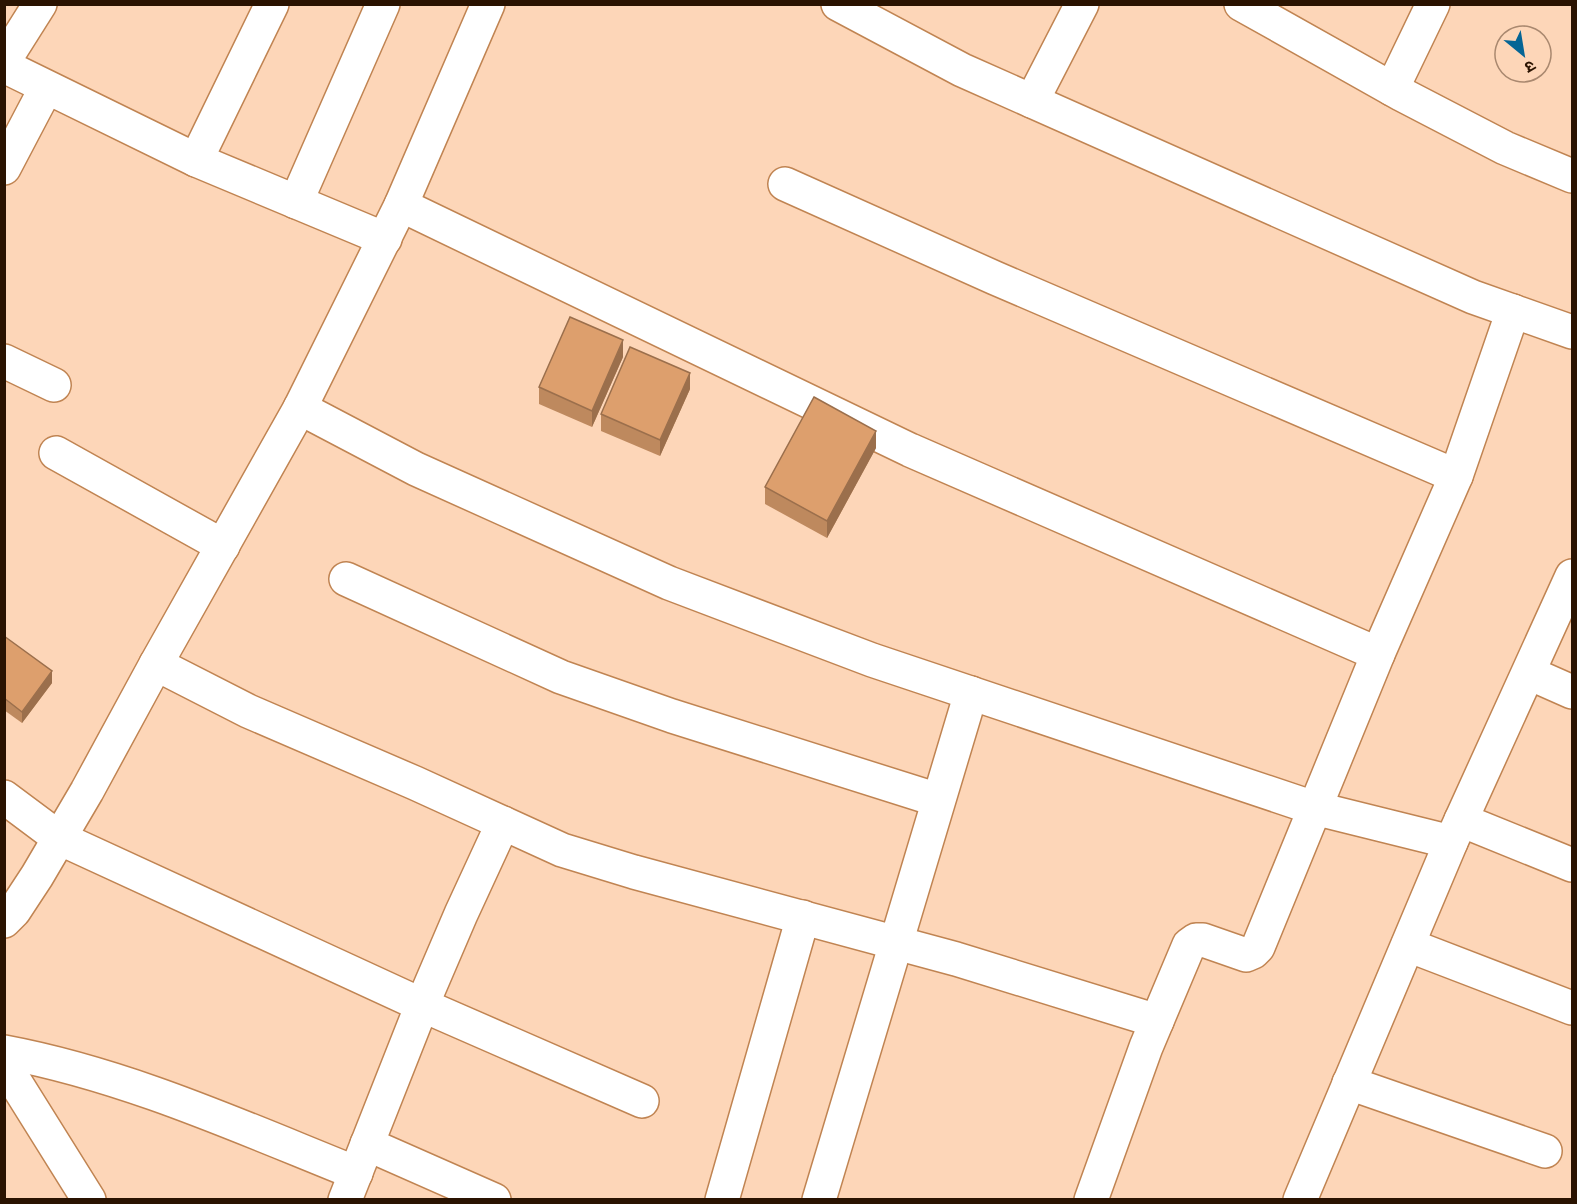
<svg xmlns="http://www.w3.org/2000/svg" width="1577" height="1204" font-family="'Asap Condensed','Noto Sans Devanagari',sans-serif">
<rect width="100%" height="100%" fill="#fdd6b8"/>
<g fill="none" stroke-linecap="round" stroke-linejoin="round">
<g stroke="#c08452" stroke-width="36">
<g id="minor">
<path d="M838,4l124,66 511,227 99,35"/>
<path d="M1241,4l160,90 104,54 67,28"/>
<path d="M4,61l36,-57"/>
<path d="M4,66l192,94 189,79"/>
<path d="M1392,89l41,-85"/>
<path d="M1032,101l50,-97"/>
<path d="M196,160l76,-156"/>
<path d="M4,168l42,-80"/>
<path d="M785,184l210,94 461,198"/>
<path d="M296,202l87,-198"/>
<path d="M401,205l509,245 468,204"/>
<path d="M4,361l50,24"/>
<path d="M300,408l116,61 253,114 203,77 442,148 137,34"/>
<path d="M56,453l167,93"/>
<path d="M346,579l215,98 111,39 266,84"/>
<path d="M156,664l92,47 167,72 147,67 72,22 322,87 201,62"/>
<path d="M1529,673l43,19"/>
<path d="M4,797l55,41 363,167 220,96"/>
<path d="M1461,820l111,45"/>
<path d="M1408,945l164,63"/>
<path d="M4,1052c123,23 237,75 352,121"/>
<path d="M4,1064l85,136"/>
<path d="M1349,1083l196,68"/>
<path d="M367,1144l127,56"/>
<path d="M345,1200l77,-195 39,-91 42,-91"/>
<path d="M722,1200l81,-283"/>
<path d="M819,1200l152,-507"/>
<path d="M1091,1200l55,-153 43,-102 7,-5h7l43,15 7,-3 5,-5 120,-293 78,-178 57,-165"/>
<path d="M1300,1200l151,-358 121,-266"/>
</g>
</g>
<g stroke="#c08452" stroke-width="36">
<path id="tertiary" d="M4,921l10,-10 23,-35 50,-85 69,-127 144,-256 101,-203 87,-201"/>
</g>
<use href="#minor" stroke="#fff" stroke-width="33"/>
<use href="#tertiary" stroke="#fff" stroke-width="33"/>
</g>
<g fill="#be895e">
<path d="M623,357l-31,70 -53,-23v-17z"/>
<path d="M690,389l-30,67 -59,-25v-17z"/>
<path d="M876,448l-49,90 -62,-34v-17z"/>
<path d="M4,636l48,47 -30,40 -18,-13z"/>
</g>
<g fill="#9b6f4c">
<path d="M623,340v17l-31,70v-16z"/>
<path d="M690,373v16l-30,67v-16z"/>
<path d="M876,431v17l-49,90v-17z"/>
<path d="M52,671v12l-30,40v-11z"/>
</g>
<g fill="#dd9f6d" stroke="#9b6f4c" stroke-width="1.5">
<path d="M570,317l53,23 -31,71 -53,-24z"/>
<path d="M630,347l60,26 -30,67 -59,-26z"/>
<path d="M814,397l62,34 -49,90 -62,-34z"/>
<path d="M4,636l48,35 -30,41 -18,-14z"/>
</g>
<rect width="1577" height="1204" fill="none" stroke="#2a1301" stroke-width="12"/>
<g transform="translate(1523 54) rotate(150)"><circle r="28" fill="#fdd6b8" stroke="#a9886f" stroke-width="1.5"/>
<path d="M0-4.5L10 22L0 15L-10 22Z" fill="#056595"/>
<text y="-9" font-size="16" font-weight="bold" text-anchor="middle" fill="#2a1301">उ</text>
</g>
</svg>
